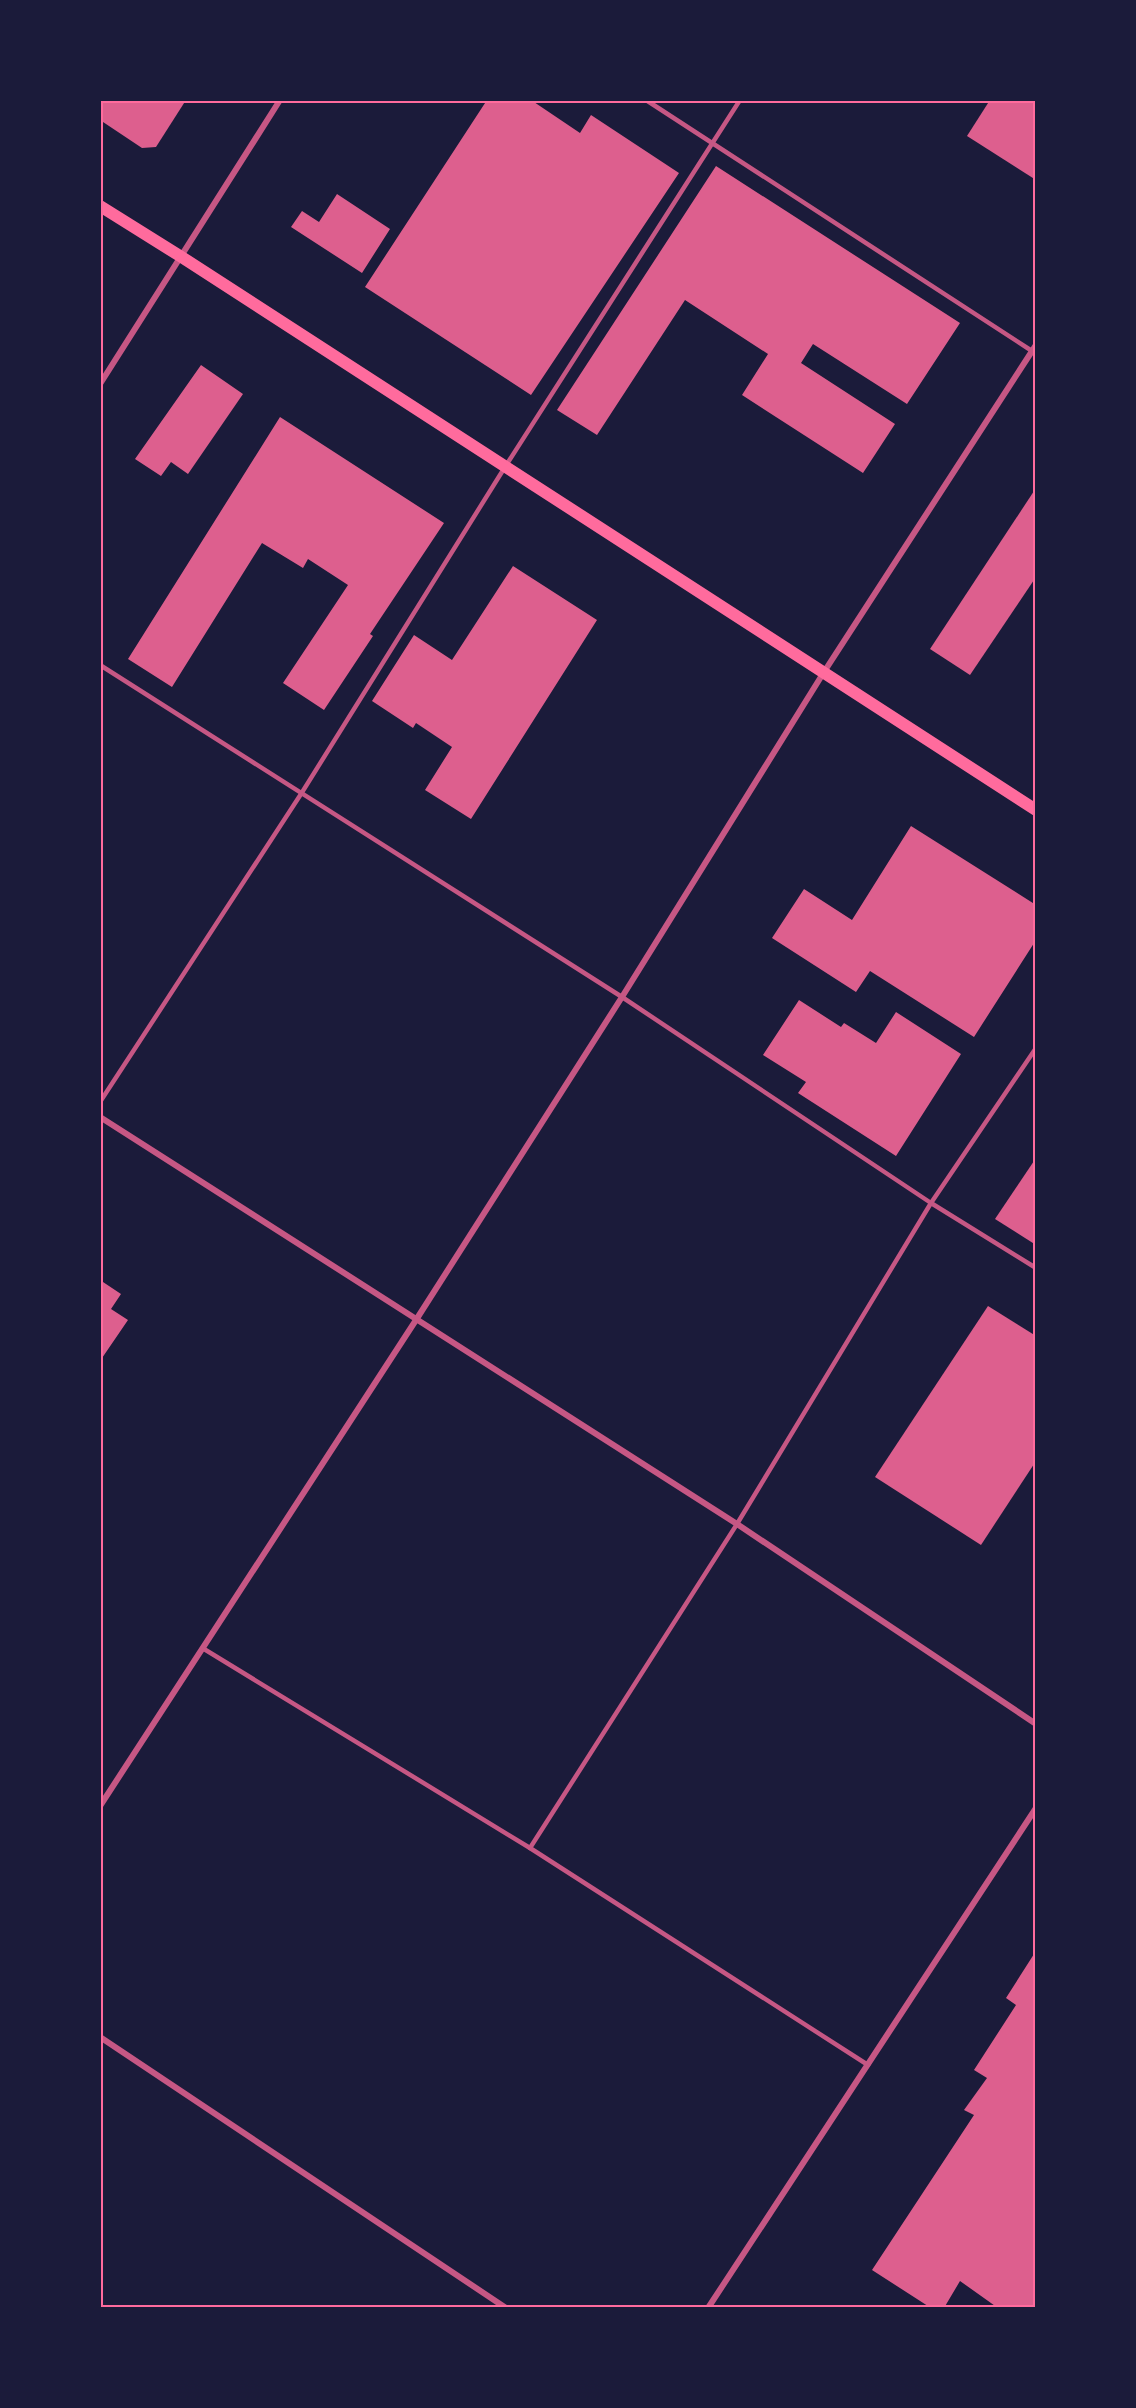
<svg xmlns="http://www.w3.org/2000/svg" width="1136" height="2408" font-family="Lora,serif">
<rect width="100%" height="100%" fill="#1b1b3a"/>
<g fill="#dd5f8e">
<path d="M100,100h86l-30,47 -14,1 -42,-28z"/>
<path d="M487,100h44l49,33 11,-18 88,58 -148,222 -166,-108z"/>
<path d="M990,100h46v80l-69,-44z"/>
<path d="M716,166l244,157 -53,81 -94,-60 -12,19 94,61 -32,49 -121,-78 26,-41 -83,-54 -88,135 -40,-25z"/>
<path d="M337,194l53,35 -28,44 -71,-46 11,-16 17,11z"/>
<path d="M201,365l42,29 -55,80 -17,-12 -10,14 -26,-17z"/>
<path d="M280,417l164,106 -74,111 3,2 -49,74 -41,-27 65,-98 -40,-26 -5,9 -41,-25 -90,144 -44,-28z"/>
<path d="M1036,488v89l-66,98 -40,-26z"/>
<path d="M513,566l84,54 -126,199 -46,-29 27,-43 -36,-24 -3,5 -41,-27 42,-66 38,25z"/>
<path d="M911,826l125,79v35l-62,97 -104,-66 -14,21 -84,-54 32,-49 48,31z"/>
<path d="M799,1000l42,27 3,-4 32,20 20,-31 65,42 -65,102 -98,-63 8,-11 -43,-27z"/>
<path d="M1036,1158v87l-41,-26z"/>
<path d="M100,1280l21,14 -10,15 17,11 -28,41z"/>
<path d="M988,1306l48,30v125l-55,84 -106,-68z"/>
<path d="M1034,1954l2,1v353h-38l-38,-27 -16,27h-13l-59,-38 102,-155 -10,-5 23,-32 -13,-8 42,-65 -10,-7z"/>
</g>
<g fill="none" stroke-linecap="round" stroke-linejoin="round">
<g stroke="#c65784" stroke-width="4.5">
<path d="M646,100l386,251"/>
<path d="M100,665l522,332 309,206 105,65"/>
<path d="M100,1102l201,-308 204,-327 235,-367"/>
<path d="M204,1649l326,199 338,217"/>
<path d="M530,1848l207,-324 194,-321 105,-155"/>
</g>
<g stroke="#c65784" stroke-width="6">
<path d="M100,384l180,-284"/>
<path d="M100,1117l637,407 299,200"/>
<path d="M100,1806l316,-486 206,-323 202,-325 212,-327"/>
<path d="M100,2037l406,271"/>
<path d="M708,2308l328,-500"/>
</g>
<path stroke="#ff6b9d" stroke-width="12" d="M100,206l80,50 856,554"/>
</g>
<rect width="1136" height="2408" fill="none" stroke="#1b1b3a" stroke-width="204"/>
<rect x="102" y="102" width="932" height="2204" fill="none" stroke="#ff6b9d" stroke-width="2"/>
</svg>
